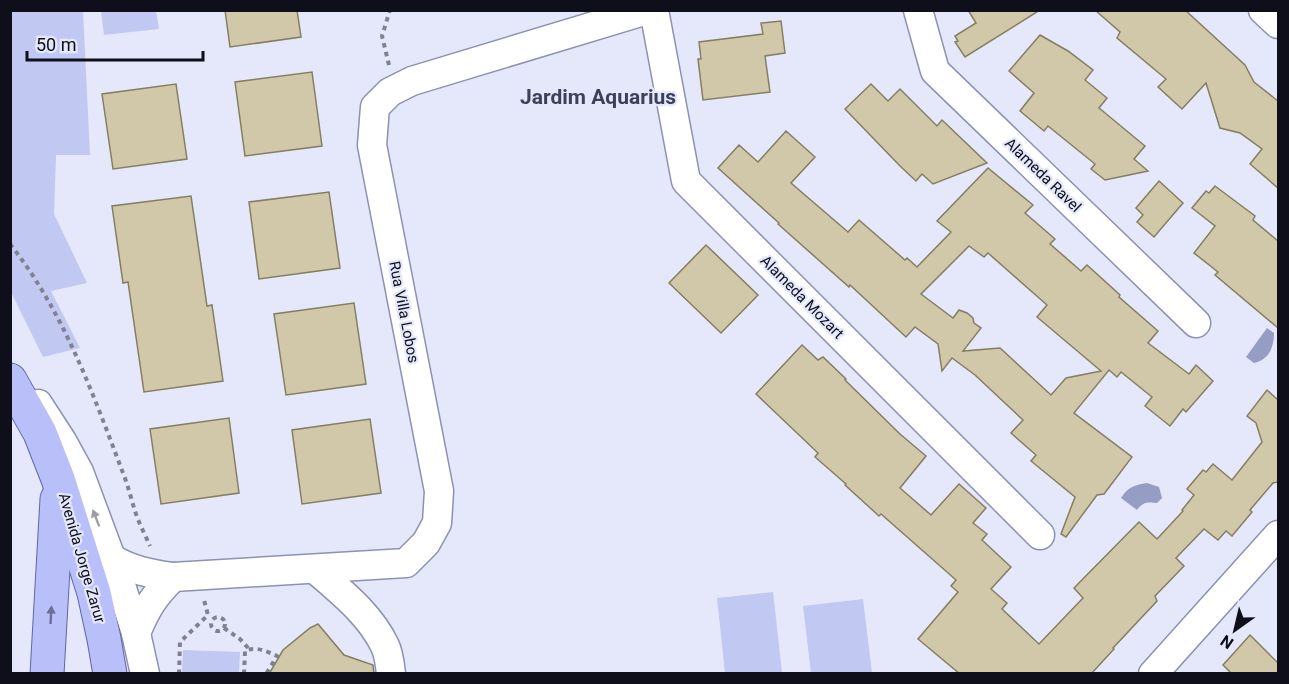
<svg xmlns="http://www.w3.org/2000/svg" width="1289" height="684" font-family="Roboto,sans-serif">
<rect width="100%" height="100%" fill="#e5e8fb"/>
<g fill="#c1c8f1">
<path d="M11,10l72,1 7,144h-34l-2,59 33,69 -36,8 29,57 -37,9 -32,-65z"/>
<path d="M101,11h55l3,18 -55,6z"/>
<path d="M773,592l9,81h-57l-8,-75z"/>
<path d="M863,599l9,74h-61l-8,-67z"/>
<path d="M183,650l57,2 -1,21h-57z"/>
</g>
<g fill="#969dc4">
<path d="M1267,328l7,5c0,14 -5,27 -20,30l-8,-6z"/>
<path d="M1147,483l12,4 3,11 -5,5c-10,-1 -14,-1 -20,7l-16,-12c7,-11 13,-13 26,-15z"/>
</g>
<g fill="#d0c8a9" stroke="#857e61" stroke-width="1.5" fill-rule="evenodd">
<path d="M225,10h72l4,27 -71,10z"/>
<path d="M968,10h72l-75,47 -10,-15 3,-1 -3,-5 21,-13z"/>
<path d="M1095,10h90l60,55 9,17 24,19v87l-28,-24 12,-15 -22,-16 -20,-5 -14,-45 -24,26 -24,-22 8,-8 -49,-41 3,-6z"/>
<path d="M781,21l4,32 -20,3 5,36 -67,8 -5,-41h3l-2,-17 64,-8 -2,-11z"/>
<path d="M1040,35l28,16 25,19 -8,10 22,18 -8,10 46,38 -11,13 14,12 -43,9 -14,-11 4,-5 -47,-38 -4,5 -24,-20 14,-18 -25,-22z"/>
<path d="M312,72l10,74 -77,10 -10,-74z"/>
<path d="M176,84l11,75 -74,10 -11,-75z"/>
<path d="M871,84l17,17 12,-12 37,37 5,-6 45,43 -54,21 -11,-10 -6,7 -16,-15 -55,-57z"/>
<path d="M786,131l29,26 -24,26 57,49 11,-12 46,40 2,-2 10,9 34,-35 -14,-11 51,-53 45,37 -8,8 30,26 -5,5 31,27 6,-6 33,30 -1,2 39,34 -10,12 41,31 7,-9 17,16 -27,31 -3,-3 -13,17 -25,-20 7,-9 -31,-25 -4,5 -8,-7 -35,43 58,44 -28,37 -7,1 -31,42 -5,-3 14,-37 -44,-36 5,-6 -25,-22 12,-13 -48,-45 -23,-17 -10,13 -4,-27 -23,-17 -9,10 -56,-52 -1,2 -71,-63 1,-1 -61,-55 21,-23 19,17zM969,246l15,11 4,-4 59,52 -10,12 64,54 -35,7 -15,17 -51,-47 -37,3 18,-23 -7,-5 -1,-5 -6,-5 -8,-3 -6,8 -32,-24z"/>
<path d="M1159,181l24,22 -29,34 -17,-15 6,-7 -7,-7z"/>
<path d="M1215,186l40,30 -2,4 25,21v87l-63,-53 3,-3 -24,-19 21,-27 -23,-18 14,-17 3,2z"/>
<path d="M329,192l11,76 -81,11 -10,-77z"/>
<path d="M191,196l16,110 5,-1 11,76 -79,11 -16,-110 -5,1 -11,-77z"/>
<path d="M706,245l52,50 -37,38 -52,-50z"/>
<path d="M354,303l12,81 -80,11 -12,-81z"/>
<path d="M802,345l16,15 5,-3 23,22 -1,1 55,54 26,22 -26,32 31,27 28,-31 27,24 -13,15 14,11 -5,6 29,27 -20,22 16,14 -5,6 37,35 44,-46 -9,-10 65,-66 18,17 26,-28 -1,-1 12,-15 -7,-6 16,-19 3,2 7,-8 19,16 30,-38 -6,-19 -9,-7 20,-26 11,10v82l-5,1 -23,27 2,2 -20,24 -6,-5 -8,9 -14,-11 -28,29 8,8 -29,30 2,5 -44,47 1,1 -23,25h-131l-42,-35 40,-47 -7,-6 5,-6 -75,-66 -2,2 -34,-31 1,-1 -31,-27 3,-4 -62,-59z"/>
<path d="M229,418l10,75 -78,11 -11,-75z"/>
<path d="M370,419l11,74 -79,11 -10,-74z"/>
<path d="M318,624l26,31 29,10 1,9h-105l14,-24 27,-22z"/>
<path d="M1250,635l28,28v11h-46l-9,-9z"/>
</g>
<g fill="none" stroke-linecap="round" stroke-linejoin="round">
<g stroke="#8d92af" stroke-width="31">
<g id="minor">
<path d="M654,10l32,171 354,354"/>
<path d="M918,10l17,61 261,252"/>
<path d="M1263,10l15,14"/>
<path d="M38,404l24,37 17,31 41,110 16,51 9,41"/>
<path d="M111,558c19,12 40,16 62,19l233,-14 20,-20 11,-20 2,-32 -67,-346 3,-38 15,-15 22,-11 235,-71"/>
<path d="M315,569c25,22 55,45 70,77 4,8 5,19 6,28"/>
<path d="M136,633c11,-26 17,-36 37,-56"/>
<path d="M1153,674l125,-139"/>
</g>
</g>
<g stroke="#5f65a8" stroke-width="35">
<g id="primary">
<path d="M10,380l30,53 18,46 36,114 10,46 6,35"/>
<path d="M47,674l10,-175"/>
</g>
</g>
<g stroke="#808291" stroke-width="4" stroke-dasharray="4.5 4.5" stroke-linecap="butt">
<path d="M389,65l-7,-29 8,-26"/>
<path d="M10,244c54,68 83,150 113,229 6,15 9,30 14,44 4,10 9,20 13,29"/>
<circle cx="218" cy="624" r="7"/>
<path d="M224,628l16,11 9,10"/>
<path d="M179,674l1,-32 28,-27 -4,-15"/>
<path d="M244,674l1,-23c11,-5 21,0 32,5l-11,18"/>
</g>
<use href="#minor" stroke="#fff" stroke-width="28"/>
<use href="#primary" stroke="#b9bff9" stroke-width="33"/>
</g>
<defs><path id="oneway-solid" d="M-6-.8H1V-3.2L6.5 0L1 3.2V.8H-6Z" transform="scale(1.5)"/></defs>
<use fill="#9f9fa3" href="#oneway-solid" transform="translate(96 518) rotate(-111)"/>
<use fill="#6c7095" href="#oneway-solid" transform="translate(51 615) rotate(-87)"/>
<g text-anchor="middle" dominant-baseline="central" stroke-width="4.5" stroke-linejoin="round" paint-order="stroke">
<g font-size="15" fill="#0e0f1a" stroke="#e5e8fb">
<text transform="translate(1043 175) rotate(44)">Alameda Ravel</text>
<text transform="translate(802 297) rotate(45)">Alameda Mozart</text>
<text transform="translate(404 312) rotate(79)">Rua Villa Lobos</text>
<text transform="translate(82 558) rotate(74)">Avenida Jorge Zarur</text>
</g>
<g font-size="21" font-weight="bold" fill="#3c4058" stroke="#e5e8fb">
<text x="598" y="97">Jardim Aquarius</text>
</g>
</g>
<rect width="1289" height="684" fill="none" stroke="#0e0f1a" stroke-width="24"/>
<g transform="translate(1235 630) rotate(214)" stroke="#e5e8fb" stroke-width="4.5" paint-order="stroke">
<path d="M0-4.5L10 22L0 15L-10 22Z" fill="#0e0f1a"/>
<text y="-9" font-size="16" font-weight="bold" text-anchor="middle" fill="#0e0f1a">N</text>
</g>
<path d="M27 51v9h176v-9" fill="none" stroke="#0e0f1a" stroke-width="3"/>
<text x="36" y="51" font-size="18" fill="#0e0f1a" stroke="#e5e8fb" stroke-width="4.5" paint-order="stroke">50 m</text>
</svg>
